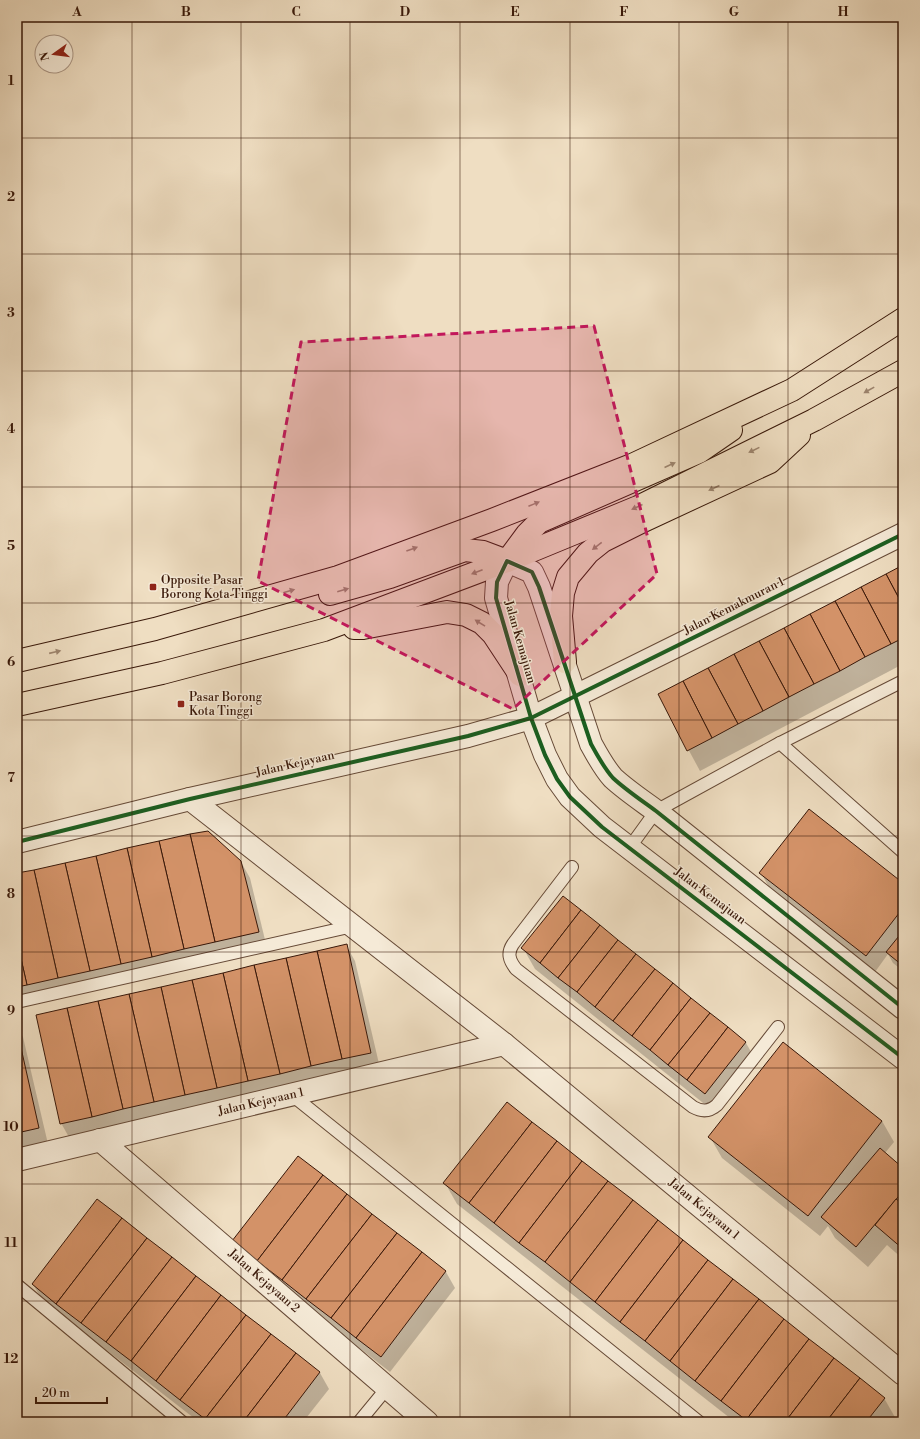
<svg xmlns="http://www.w3.org/2000/svg" width="920" height="1439" font-family="'Libre Bodoni',serif">
<rect width="100%" height="100%" fill="#efdec2"/>
<filter id="stains"><feTurbulence type="fractalNoise" baseFrequency=".005" numOctaves="4"/><feColorMatrix values="0 0 0 0 .2 0 0 0 0 .09 0 0 0 0 .02 0 0 0 .5 -.17"/></filter>
<radialGradient id="worn" r=".72"><stop offset=".6" stop-color="#630" stop-opacity="0"/><stop offset="1" stop-color="#630" stop-opacity=".3"/></radialGradient>
<g fill="#0003">
<path d="M903,566v98l-203,107 -41,-76z"/>
<path d="M241,862l9,16 17,70 -250,57v-130z"/>
<path d="M761,873l142,11v87l-10,-8 -5,-9 -13,18 -105,-83z"/>
<path d="M563,897l183,146 12,21 -41,50 -182,-145 -12,-21z"/>
<path d="M346,945l9,16 25,107 -310,71 -9,-16z"/>
<path d="M17,1026l6,11 25,107 -31,5z"/>
<path d="M882,1121l12,21 -9,11 18,16v90l-16,-14 -19,22 -33,-29 -7,-12 -8,10 -98,-78 -12,-21z"/>
<path d="M298,1157l148,115 9,16 -65,84 -147,-115z"/>
<path d="M445,1183l439,215 12,21 -2,3h-159l-278,-218z"/>
<path d="M97,1200l223,173 9,16 -26,33h-104l-157,-122 -9,-16z"/>
</g>
<g fill="#d39268" stroke="#391809">
<path d="M903,565v41l-17,-32z"/>
<path d="M886,574l17,32v32l-12,6 -30,-57z"/>
<path d="M861,587l30,57 -26,13 -30,-56z"/>
<path d="M835,601l30,56 -25,14 -30,-57z"/>
<path d="M810,614l30,57 -26,13 -30,-56z"/>
<path d="M784,628l30,56 -25,13 -30,-56z"/>
<path d="M759,641l30,56 -26,14 -29,-57z"/>
<path d="M734,654l29,57 -25,13 -30,-56z"/>
<path d="M708,668l30,56 -26,14 -29,-57z"/>
<path d="M683,681l29,57 -25,13 -29,-57z"/>
<path d="M809,809l94,74v25l-37,48 -107,-83z"/>
<path d="M208,831l33,30 18,71 -44,10 -25,-108z"/>
<path d="M190,834l25,108 -31,7 -25,-108z"/>
<path d="M159,841l25,108 -32,8 -25,-109z"/>
<path d="M127,848l25,109 -31,7 -25,-108z"/>
<path d="M96,856l25,108 -31,7 -25,-108z"/>
<path d="M65,863l25,108 -32,7 -24,-108z"/>
<path d="M34,870l24,108 -31,7 -10,-44v-68z"/>
<path d="M563,896l18,14 -41,53 -19,-15z"/>
<path d="M581,910l19,15 -42,53 -18,-15z"/>
<path d="M600,925l18,15 -41,52 -19,-14z"/>
<path d="M903,931v35l-17,-14z"/>
<path d="M618,940l18,14 -41,53 -18,-15z"/>
<path d="M17,941l10,44 -10,2z"/>
<path d="M347,944l24,109 -29,6 -25,-108z"/>
<path d="M317,951l25,108 -31,7 -25,-108z"/>
<path d="M636,954l19,15 -42,52 -18,-14z"/>
<path d="M286,958l25,108 -31,8 -26,-109z"/>
<path d="M254,965l26,109 -32,7 -25,-108z"/>
<path d="M655,969l18,14 -41,53 -19,-15z"/>
<path d="M223,973l25,108 -31,7 -25,-108z"/>
<path d="M192,980l25,108 -32,7 -24,-108z"/>
<path d="M673,983l18,15 -41,52 -18,-14z"/>
<path d="M161,987l24,108 -31,7 -25,-108z"/>
<path d="M129,994l25,108 -31,7 -25,-108z"/>
<path d="M691,998l19,15 -42,52 -18,-15z"/>
<path d="M98,1001l25,108 -31,8 -25,-109z"/>
<path d="M67,1008l25,109 -32,7 -24,-109z"/>
<path d="M710,1013l18,14 -41,53 -19,-15z"/>
<path d="M728,1027l18,15 -41,52 -18,-14z"/>
<path d="M17,1030l22,98 -22,5z"/>
<path d="M783,1042l99,79 -74,95 -100,-79z"/>
<path d="M507,1102l25,20 -63,81 -26,-20z"/>
<path d="M532,1122l25,19 -63,82 -25,-20z"/>
<path d="M557,1141l25,20 -63,82 -25,-20z"/>
<path d="M880,1148l23,20v23l-47,56 -35,-30z"/>
<path d="M298,1156l25,19 -66,86 -25,-20z"/>
<path d="M582,1161l26,20 -63,81 -26,-19z"/>
<path d="M323,1175l24,19 -65,86 -25,-19z"/>
<path d="M608,1181l25,19 -63,82 -25,-20z"/>
<path d="M347,1194l25,20 -66,85 -24,-19z"/>
<path d="M97,1199l25,19 -66,86 -24,-20z"/>
<path d="M896,1199l7,5v45l-28,-24z"/>
<path d="M633,1200l25,20 -63,82 -25,-20z"/>
<path d="M372,1214l25,19 -66,85 -25,-19z"/>
<path d="M122,1218l25,20 -66,85 -25,-19z"/>
<path d="M658,1220l25,20 -63,82 -25,-20z"/>
<path d="M397,1233l25,19 -66,86 -25,-20z"/>
<path d="M147,1238l25,19 -66,85 -25,-19z"/>
<path d="M683,1240l25,20 -63,81 -25,-19z"/>
<path d="M422,1252l24,19 -65,86 -25,-19z"/>
<path d="M172,1257l24,19 -65,85 -25,-19z"/>
<path d="M708,1260l25,19 -63,82 -25,-20z"/>
<path d="M196,1276l25,19 -65,86 -25,-20z"/>
<path d="M733,1279l26,20 -64,82 -25,-20z"/>
<path d="M221,1295l25,20 -66,85 -24,-19z"/>
<path d="M759,1299l25,20 -63,82 -26,-20z"/>
<path d="M246,1315l25,19 -66,85 -25,-19z"/>
<path d="M784,1319l25,20 -63,81 -25,-19z"/>
<path d="M271,1334l25,19 -53,69h-34l-4,-3z"/>
<path d="M809,1339l25,19 -49,64h-37l-2,-2z"/>
<path d="M296,1353l24,19 -38,50h-39z"/>
<path d="M834,1358l26,20 -34,44h-41z"/>
<path d="M860,1378l25,20 -19,24h-40z"/>
</g>
<g fill="none" stroke-linecap="round" stroke-linejoin="round">
<g stroke="#664a37" stroke-width="14">
<g id="lane">
<path d="M780,743l123,109"/>
<path d="M630,847l26,-36 124,-68 123,-62"/>
<path d="M572,867l-59,77c-6,9 -4,16 3,25l177,138c9,5 16,5 24,-2l61,-78"/>
<path d="M17,1002l336,-76"/>
<path d="M292,1095l407,327"/>
<path d="M17,1285l165,137"/>
<path d="M359,1422l28,-34"/>
</g>
</g>
<g stroke="#664a37" stroke-width="24">
<g id="street">
<path d="M190,799l314,245 399,330"/>
<path d="M17,842l173,-43 278,-63 63,-18 372,-184"/>
<path d="M903,1008l-247,-197c-15,-11 -30,-21 -43,-33 -9,-10 -16,-23 -22,-34l-52,-157 -7,-15 -25,-11 -10,21 -1,16 35,120 14,37 12,24 13,18 32,30 301,231"/>
<path d="M100,1140l327,282"/>
<path d="M17,1160l487,-116"/>
</g>
</g>
<g stroke="#391809" stroke-width="24">
<g id="highway">
<path d="M330,594l60,-17 75,-27 18,2 24,9 20,-27 12,-12 160,-70 32,-22"/>
<path d="M354,628h9l84,-16 19,3 16,8 11,11 27,41"/>
<path d="M17,661l138,-32 183,-52 154,-57 140,-55 160,-75 111,-71"/>
<path d="M565,662l-4,-46 2,-23 5,-16 20,-24 15,-12 40,-20 127,-59 29,-27"/>
<path d="M17,705l145,-32 162,-43 183,-69 131,-54 176,-87 89,-49"/>
</g>
</g>
<use href="#lane" stroke="#f5ead7" stroke-width="12"/>
<use href="#street" stroke="#f5ead7" stroke-width="22"/>
<use href="#highway" stroke="#efdec2" stroke-width="22"/>
<g stroke="#f5ead7" stroke-width="6">
<g id="cycleway">
<path d="M17,842l173,-43 278,-63 63,-18 372,-184"/>
<path d="M903,1008l-247,-197c-15,-11 -30,-21 -43,-33 -9,-10 -16,-23 -22,-34l-52,-157 -7,-15 -25,-11 -10,21 -1,16 35,120 14,37 12,24 13,18 32,30 301,231"/>
</g>
</g>
<use href="#cycleway" stroke="#1b5e20" stroke-width="4"/>
</g>
<defs><path id="oneway-solid" d="M-6-.8H1V-3.2L6.5 0L1 3.2V.8H-6Z"/></defs>
<g fill="#9d856f">
<use href="#oneway-solid" transform="translate(869 390) rotate(151)"/>
<use href="#oneway-solid" transform="translate(754 450) rotate(154)"/>
<use href="#oneway-solid" transform="translate(670 465) rotate(-24)"/>
<use href="#oneway-solid" transform="translate(714 488) rotate(155)"/>
<use href="#oneway-solid" transform="translate(534 504) rotate(-22)"/>
<use href="#oneway-solid" transform="translate(637 507) rotate(156)"/>
<use href="#oneway-solid" transform="translate(597 546) rotate(142)"/>
<use href="#oneway-solid" transform="translate(412 549) rotate(-20)"/>
<use href="#oneway-solid" transform="translate(477 572) rotate(159)"/>
<use href="#oneway-solid" transform="translate(343 590) rotate(-16)"/>
<use href="#oneway-solid" transform="translate(289 591) rotate(-16)"/>
<use href="#oneway-solid" transform="translate(480 623) rotate(-148)"/>
<use href="#oneway-solid" transform="translate(55 652) rotate(-13)"/>
</g>
<path fill="#c2185b" fill-opacity="0.2" stroke="#c2185b" stroke-width="3" stroke-dasharray="8 5" stroke-linejoin="round" d="M594,326l63,248 -144,135 -255,-128 43,-239z"/>
<path fill="none" stroke="#391809" stroke-width="1" stroke-opacity="0.55" d="M132,17v1405M241,17v1405M350,17v1405M460,17v1405M570,17v1405M679,17v1405M788,17v1405M17,138h886M17,254h886M17,371h886M17,487h886M17,603h886M17,720h886M17,836h886M17,952h886M17,1068h886M17,1184h886M17,1301h886"/>
<g fill="#8f2418" stroke="#f5ead7" stroke-width="1.5">
<rect x="149" y="583" width="8" height="8" rx="2"/>
<rect x="177" y="700" width="8" height="8" rx="2"/>
</g>
<g text-anchor="middle" dominant-baseline="central" stroke-width="3" stroke-linejoin="round" paint-order="stroke">
<g font-size="12" fill="#391809" stroke="#f5ead7" text-anchor="start">
<text x="161" y="580">Opposite Pasar<tspan x="161" dy="14">Borong Kota Tinggi</tspan></text>
<text x="189" y="697">Pasar Borong<tspan x="189" dy="14">Kota Tinggi</tspan></text>
</g>
<g font-size="12" fill="#391809" stroke="#f5ead7">
<text transform="translate(734 606) rotate(-27)">Jalan Kemakmuran 1</text>
<text transform="translate(520 642) rotate(74)">Jalan Kemajuan</text>
<text transform="translate(295 764) rotate(-13)">Jalan Kejayaan</text>
<text transform="translate(710 896) rotate(37)">Jalan Kemajuan</text>
<text transform="translate(261 1102) rotate(-13)">Jalan Kejayaan 1</text>
<text transform="translate(704 1209) rotate(40)">Jalan Kejayaan 1</text>
<text transform="translate(264 1281) rotate(41)">Jalan Kejayaan 2</text>
</g>
</g>
<rect width="920" height="1439" fill="none" stroke="#efdec2" stroke-width="44"/>
<g transform="translate(54 54) rotate(256)"><circle r="19" fill="#f5ead7" stroke="#aa9685"/>
<path d="M0-3L7 15L0 10L-7 15Z" fill="#8f2418"/>
<text y="-6" font-size="11" font-weight="bold" text-anchor="middle" fill="#391809">N</text>
</g>
<path d="M36 1397v6h71v-6" fill="none" stroke="#391809" stroke-width="2"/>
<text x="42" y="1397" font-size="12" fill="#391809" stroke="#f5ead7" stroke-width="3" paint-order="stroke">20 m</text>
<rect x="22" y="22" width="876" height="1395" fill="none" stroke="#391809" stroke-width="1.5"/>
<g font-size="13" text-anchor="middle" font-weight="bold" fill="#391809">
<text x="77" y="16">A</text>
<text x="186" y="16">B</text>
<text x="296" y="16">C</text>
<text x="405" y="16">D</text>
<text x="515" y="16">E</text>
<text x="624" y="16">F</text>
<text x="734" y="16">G</text>
<text x="843" y="16">H</text>
<text x="11" y="85">1</text>
<text x="11" y="201">2</text>
<text x="11" y="317">3</text>
<text x="11" y="433">4</text>
<text x="11" y="550">5</text>
<text x="11" y="666">6</text>
<text x="11" y="782">7</text>
<text x="11" y="898">8</text>
<text x="11" y="1015">9</text>
<text x="11" y="1131">10</text>
<text x="11" y="1247">11</text>
<text x="11" y="1363">12</text>
</g>
<rect width="100%" height="100%" filter="url(#stains)"/>
<rect width="100%" height="100%" fill="url(#worn)"/>
</svg>
